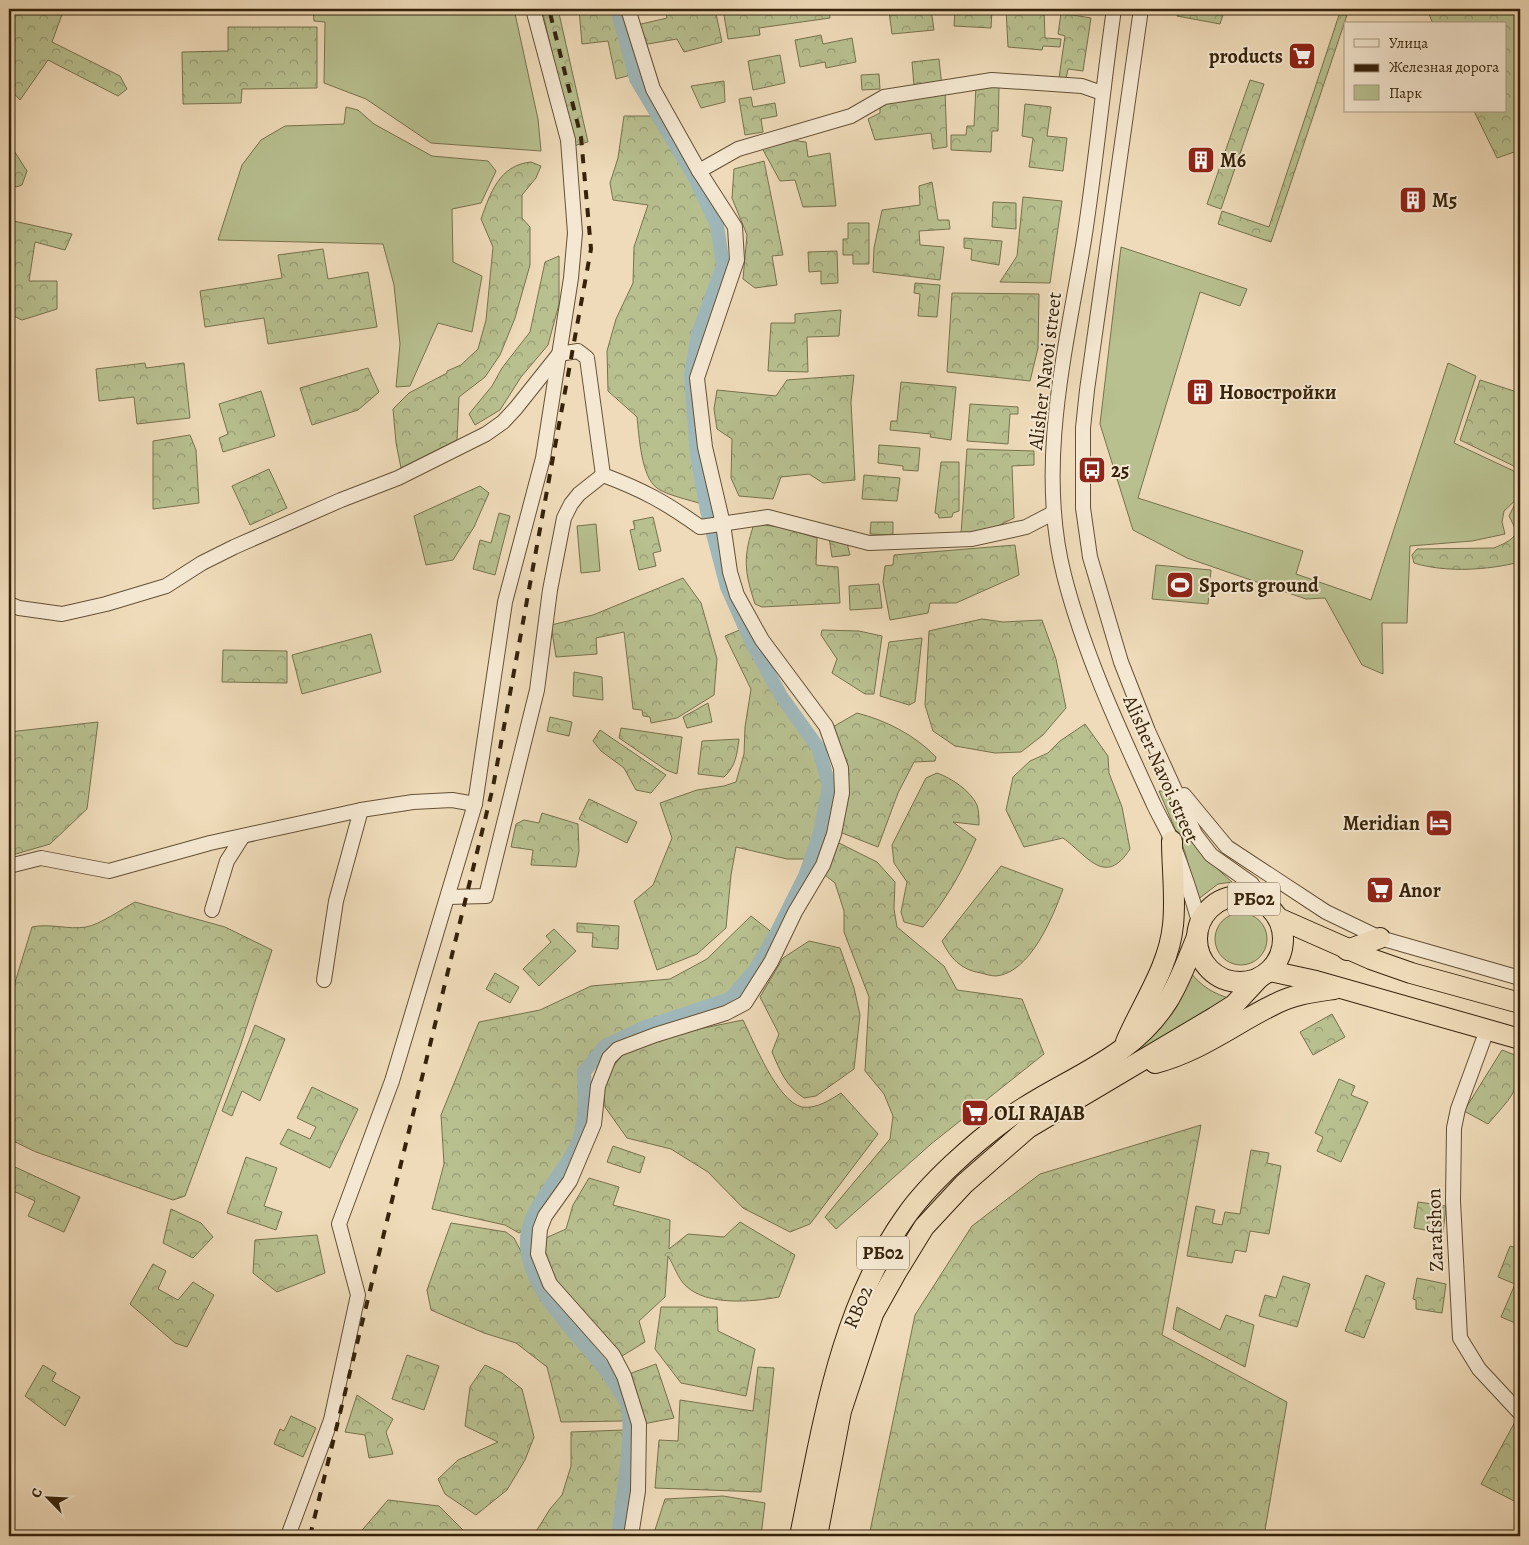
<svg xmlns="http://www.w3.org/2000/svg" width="1529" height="1545" font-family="Alegreya,serif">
<defs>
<pattern id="forest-crowns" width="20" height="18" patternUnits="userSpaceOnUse" patternTransform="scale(1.25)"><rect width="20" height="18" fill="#b8c090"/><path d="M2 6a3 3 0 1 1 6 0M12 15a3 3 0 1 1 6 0" fill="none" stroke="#969c74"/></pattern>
</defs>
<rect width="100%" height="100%" fill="#efdbb9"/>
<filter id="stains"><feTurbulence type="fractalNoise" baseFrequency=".004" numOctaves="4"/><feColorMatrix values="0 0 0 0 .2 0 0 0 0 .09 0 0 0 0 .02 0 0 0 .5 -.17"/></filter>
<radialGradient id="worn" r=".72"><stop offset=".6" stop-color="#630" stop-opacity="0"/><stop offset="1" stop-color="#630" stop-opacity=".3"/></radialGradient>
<g fill="#b8c090" stroke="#77724d">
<path d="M313,9h201l24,110 3,32 -110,-8 -65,-44 -42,-16 1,-61 -11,-1z"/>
<path d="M346,107l12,3 16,14 58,32 56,5 8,10 -15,32 -29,6 1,53 29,14 -10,56 -34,-9 -28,63 -14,1 4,-43 -6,-59 -11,-41 -165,-4 24,-75 19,-25 24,-14 59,-2z"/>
<path d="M1121,247l126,42 -7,17 -40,-14 -62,206 165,53 -7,23 75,26 77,-237 28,13 -22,67 66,31v22l-16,15 -2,11 3,12 -33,7 -62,5 -3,77h-25l1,51 -21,-9 -37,-67 -19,1 -119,-41 -54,-28 -33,-106z"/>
<path d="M596,524l4,47 -19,2 -4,-47z"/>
<path d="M1156,565l55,5 -3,34 -56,-5z"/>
<path d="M1159,791h6c19,37 35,64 67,91l-14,2 -21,16 -12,-48z"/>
<circle cx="1241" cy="939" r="26"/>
<path d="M1190,972c12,15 24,22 42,27l-117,67z"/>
</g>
<g fill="url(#forest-crowns)" stroke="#77724d">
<path d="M9,9h55l-12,33 68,34 7,13 -9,7 -70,-36 -28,40 -11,-12z"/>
<path d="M542,9h16l30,133 -15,4z"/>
<path d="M579,9h34l18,66 -15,4 -8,-38 -26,3z"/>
<path d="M665,9h50l7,33 -38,10 -7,-13 -35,6 -5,-20 30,-7z"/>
<path d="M723,9h106l1,9 -71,10 1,7 -32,4z"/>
<path d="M915,9h16l3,21 -42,4 -3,-23z"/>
<path d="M955,9h37l-1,19 -37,-2z"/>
<path d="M1006,9h38l1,29 16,1 -1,8 -17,-1 -1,4 -34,-3z"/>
<path d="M1179,9h46l-5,15 -43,-8z"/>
<path d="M1341,9h8l-78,233 -53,-18 4,-13 47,16z"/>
<path d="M1427,9h93v141l-23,8 -23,-47h31v-87h-72z"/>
<path d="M1061,13l30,5 -8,53 -15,-2 -2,10 -7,-1 6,-42 -7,-2z"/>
<path d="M228,27h89v61l-75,1 -1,14 -58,1 -1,-52 46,-1z"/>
<path d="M821,35l2,9 29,-6 4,24 -30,6 -1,-6 -25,5 -5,-27z"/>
<path d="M780,55l5,28 -32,7 -5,-29z"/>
<path d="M939,59l3,28 -28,-1 -2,-24z"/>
<path d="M879,74l1,15 -18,1 -1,-15z"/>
<path d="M1250,80l14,4 -43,125 -14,-5z"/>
<path d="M724,81l1,21 -24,6 -10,-22z"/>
<path d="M976,86l23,1 -1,44h-6l-1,21 -40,-2v-15h15l1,-9h7z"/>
<path d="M945,90l2,57 -14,2 -2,-16 -56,7 -7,-21 12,-6v-9z"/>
<path d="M751,97l2,10 22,-4 2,13 -16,3 2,13 -18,3 -6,-36z"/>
<path d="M1025,104l26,3 -4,29 20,2 -4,33 -34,-4 4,-29 -11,-2z"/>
<path d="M624,116h27l37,59 25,49 5,41 -23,71 -8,40 5,78 10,50c-12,-4 -36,-9 -45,-16 -16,-11 -18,-53 -20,-71l-29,-26 -1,-40 9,-32 17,-36 1,-36 14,-42 -35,-5 -3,-17 8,-25z"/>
<path d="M782,139l24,3 2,15 22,-4 6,53 -33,1 -8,-27 -15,1 -18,-33z"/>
<path d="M9,143l18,28 -5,14 -6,2 -7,-6z"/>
<path d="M764,161l19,94 -11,1 5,29 -22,3 -12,-9 4,-44 -15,-37 2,-29z"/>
<path d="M531,162l10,4 -5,12 -14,17v23l8,9v38l-15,53 -15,37 -15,22 -26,20 -2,43 -56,28 -5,-25 -3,-34 16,-16 38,-20v-2l14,-6 17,-16 8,-29 7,-73 -12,-28c9,-25 18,-54 50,-57z"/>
<path d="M932,182l6,38h11l1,9 -31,2 1,14 24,2 -4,33 -67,-8 1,-24 8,-38 38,-5 -1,-19z"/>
<path d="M1023,197l39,4 -12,82 -50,-1 17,-26z"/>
<path d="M993,202l23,1v26l-24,-2z"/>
<path d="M9,220l63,14 -7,16 -30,-8 -6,39h28v28l-35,11 -13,-6z"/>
<path d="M848,223h21v41h-16v-9h-10v-16h5z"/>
<path d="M964,238l38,3 -3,24 -28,-5 1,-11 -8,-1z"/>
<path d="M323,249l5,30 40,-7 9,55 -109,17 -4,-26 -59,9 -5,-36 82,-13 -4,-23z"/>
<path d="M837,251l1,32 -17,1v-13l-12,1 -1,-20z"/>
<path d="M559,256v48l-11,41 -27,32 -21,33 -25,15 -6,-11 23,-28 10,-18 28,-36 15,-70z"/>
<path d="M915,283l25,2 -3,32 -19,-1 2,-22 -6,-1z"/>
<path d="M952,293l87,1 -1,54 -8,33 -83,-9z"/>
<path d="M841,310l-2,26 -32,1 1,35 -40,-1 3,-48h24v-9z"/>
<path d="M145,363l1,5 38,-5 6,55 -53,6 -3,-27 -35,4 -3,-32z"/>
<path d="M368,368l11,24 -21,18 -46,15 -12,-37z"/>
<path d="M854,375l-3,27 4,78 -32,3 -14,-9 -28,3 -8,22 -34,-3 -8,-18 1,-39 -15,-10 -3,-20 3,-19 59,6 11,-16z"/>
<path d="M1480,380l40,13v76l-60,-29z"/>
<path d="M901,382l55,5 -5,53 -21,-3 1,-3 -41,-4 1,-9h6z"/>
<path d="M261,391l14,45 -52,16 -4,-14 9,-4 -9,-30z"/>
<path d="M970,404l48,3v7h-8l-2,30 -41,-3z"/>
<path d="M190,435l6,15 3,53 -46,6v-68z"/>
<path d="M879,445l41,3 -2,23 -15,-1v-4l-25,-3z"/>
<path d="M967,449l67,2v14l-22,1 2,52 -28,14 -25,2z"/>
<path d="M941,462h18v49l-6,2 -1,4 -13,1 -1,-4 -3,-1z"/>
<path d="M269,469l18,39 -37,17 -18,-39z"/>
<path d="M864,475l36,3 -3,23 -35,-2z"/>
<path d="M480,486l9,7 -15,34 -21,33 -27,5 -12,-49z"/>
<path d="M1520,502v60c-32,8 -74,11 -106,1l-2,-8 5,-6 77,-1c9,-4 18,-7 23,-16l-8,-16 5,-10z"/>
<path d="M499,513l11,3 -15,59 -22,-6 7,-29 11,3z"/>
<path d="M653,517l8,34 -8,2 3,13 -17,4 -9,-40 5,-1 -2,-8z"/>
<path d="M871,522h22v13l-23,-1z"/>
<path d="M754,524l27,3 36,11 -1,27 22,2 2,36 -78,4 -7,-3c-11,-34 -12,-47 -1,-80z"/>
<path d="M829,537l17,2 4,16 -18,2z"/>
<path d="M1015,545l4,30 -63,28h-26l-2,10 -38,7 -7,-38 2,-16 8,-1 1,-10z"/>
<path d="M683,578l18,25 16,56 -3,36 -37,23 -26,5 -1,-6 -7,-1 -1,-6 -9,-1 -9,-77 -28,6 1,16 -41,3 -5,-32 42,-10z"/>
<path d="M879,584l3,24 -32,2 -1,-24z"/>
<path d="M982,619l21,3 39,-2 14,39 10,49 -23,27 -22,17 -26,1 -40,-7 -22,-15 -8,-26 4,-74z"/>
<path d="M742,629l39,69 35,51 12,37 -9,45 -10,28h-22l-51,-12 -5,28 -5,53 -29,26 -40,16 -23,-69 19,-16 19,-47 -12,-35 37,-13 27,-4 12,-4 8,-28 1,-27 6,-38 -26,-53z"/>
<path d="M822,630l37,1 23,5 -8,58h-9l-33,-21 5,-14 -16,-24z"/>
<path d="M371,634l10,38 -79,22 -10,-39z"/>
<path d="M922,638l-7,64 -6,3 -29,-9 9,-54z"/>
<path d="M223,650l64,1v32l-65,-1z"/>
<path d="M574,672l28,5 1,23 -30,-4z"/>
<path d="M708,703l4,19 -25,6 -4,-11z"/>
<path d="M857,713c28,7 58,22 79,44l-1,4 -21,1 -16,31 -20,54 -41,-16 12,-57 -18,-46z"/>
<path d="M550,717l22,5 -3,14 -22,-5z"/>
<path d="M98,722l-11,87 -37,35 -41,12v-124z"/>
<path d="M1085,724l23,32 1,17 13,34 8,42c-25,39 -43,6 -67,-11l-39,9 -18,-37 7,-33 17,-16 18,-8 12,-12z"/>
<path d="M621,728l61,9 -5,37 -11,-4 -47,-32z"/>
<path d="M600,730l66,45 -15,18 -15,-3 -12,-22 -23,-17 -8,-10z"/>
<path d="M739,739c-2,15 -3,27 -15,38l-26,-3 4,-33z"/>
<path d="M937,773c14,5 33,17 40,32 2,6 2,14 2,20l-26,-3 23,17c-14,33 -30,61 -53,88l-19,-5 -3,-10 6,-30 -13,-19 -2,-18 34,-67z"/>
<path d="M589,799l48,23 -10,21 -48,-24z"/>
<path d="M542,813l36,11 1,27 -3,16 -45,-2 2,-15 -22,-3 5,-23 8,-4 15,3z"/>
<path d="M837,842l40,20 18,20 -1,27 3,18 47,39 13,24 65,9 22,55 -113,90 -95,85 -11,-12 65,-78 3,-23 -9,-22 -19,-23 4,-74 -25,-65v-21l-9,-28 -14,-11z"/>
<path d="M1001,866l62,23c-10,28 -33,84 -67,87 -5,0 -11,-2 -15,-3 -20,-3 -31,-15 -39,-32z"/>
<path d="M135,902l90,25 47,23 -32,97 -55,149 -12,4 -137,-48 -27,-13v-137l23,-75c18,-4 36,3 54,0 13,-2 36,-18 49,-25z"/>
<path d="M751,916l23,18 -20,34 -25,29 -87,29 -38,18 -21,27v34l-6,35 -53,90 -5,3 -14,-8 -73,-16 12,-45 -3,-49 38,-93 61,-12 51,-24 79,-7 37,-20z"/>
<path d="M577,923l42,3 -1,23 -26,-2 1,-14 -16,-1z"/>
<path d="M554,929l22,22 -37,35 -16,-17 28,-27 -5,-6z"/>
<path d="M809,941l31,7 14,40 6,27 -6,54 -38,27 -12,2c-18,-12 -24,-27 -32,-46l7,-18 -19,-37 23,-39z"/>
<path d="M495,973l24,14 -9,16 -24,-14z"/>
<path d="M1332,1014l13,23 -32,18 -13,-23z"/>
<path d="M743,1020c11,22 34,81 59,87 15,2 28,-7 39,-14l37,41 -68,90 -20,8 -47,-24 -35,-36 -37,-23 -44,-11 -22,-31 -2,-27 23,-30 34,-13z"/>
<path d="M255,1025l30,14 -25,62 -18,-10 -10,25 -10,-5z"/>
<path d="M1502,1050l18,7c0,35 -10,41 -32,67l-24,-13z"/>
<path d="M1339,1079l16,7 -4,9 17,7 -27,60 -24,-11 6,-14 -8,-4z"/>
<path d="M312,1087l46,22 -28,59 -50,-24 8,-15 22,10 6,-12 -19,-9z"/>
<path d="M1201,1125l-39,210 125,67 -23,134h-395l46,-221 57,-89 68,-52z"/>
<path d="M613,1146l32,11 -5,16 -33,-11z"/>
<path d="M1251,1150l18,3 -2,10 14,3 -12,68 -19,-3 -4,21 -11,-2 -3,13 -45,-7 9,-50 19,4 -3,13 10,2 3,-13 15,2z"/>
<path d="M246,1157l31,11 -13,38 18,6 -6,18 -49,-17z"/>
<path d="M15,1167l65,30 -16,35 -36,-16 7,-15 -26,-12v-8z"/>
<path d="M589,1178l30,9 -6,18 57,15 -1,29 19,-15 36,3 16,-15 55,33 -16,42c-27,5 -72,9 -93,-11 -8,-7 -12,-21 -18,-30l-3,41 -26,24 6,21 -23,14 -73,-79 -10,-36 27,-12 7,-24z"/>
<path d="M1418,1202l28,4 -3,27 -29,-5z"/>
<path d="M171,1209l30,14 12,14 -20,21 -30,-15z"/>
<path d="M451,1223l55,9 8,6 35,67 56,67 19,34v15l-63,1 -14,-55 -31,-24 -32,-10 -53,-23 -4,-20z"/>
<path d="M317,1235l8,38 -48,19 -24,-19 2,-33z"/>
<path d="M1510,1246l10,3v76l-19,-8 14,-33 -17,-7z"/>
<path d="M153,1264l13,7 -8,18 20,11 15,-18 21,13 -27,52 -12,-4 -45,-39z"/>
<path d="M1366,1275l19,8 -21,55 -19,-7z"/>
<path d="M1283,1276l27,8 -13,43 -38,-11 6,-21 11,3z"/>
<path d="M1417,1278l29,6 -4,29 -26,-4v-9l-3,-1z"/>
<path d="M661,1307h56l1,24 37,18 -9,47 -65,-13 -26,-34z"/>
<path d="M1177,1307l43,23 6,-15 28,10 -9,42 -72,-38z"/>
<path d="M407,1355l32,11 -15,44 -32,-11z"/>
<path d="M656,1364l18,54 -31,6 -14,-50z"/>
<path d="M43,1365l13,8 -4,8 28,16 -15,29 -40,-30z"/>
<path d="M485,1365l17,8 20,16 12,48 -9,23 -18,30 -31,25 -31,-21 -7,-15 20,-19 40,-18 -33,-16 5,-39z"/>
<path d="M758,1367l16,1 -13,124 -106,-4 4,-48 19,1 2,-41 73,11z"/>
<path d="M357,1395l36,24 -7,13 7,22 -24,4 -4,-23 -20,-3z"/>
<path d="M291,1416l25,12 -13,29 -29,-13 6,-15 4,2z"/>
<path d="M1516,1420l4,2v82l-39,-20z"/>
<path d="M624,1430l1,27 -10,79h-73l-5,-6 13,-21 12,-14 9,-29v-34z"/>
<path d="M723,1496l42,7 -4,33h-108l12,-37z"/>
<path d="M388,1500l51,6 30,30h-112z"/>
</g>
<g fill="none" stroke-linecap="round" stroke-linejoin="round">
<path stroke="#9fb8bb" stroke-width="14" d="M617,9l19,70 58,97 23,49 6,41 -25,68 -7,41 6,79 10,57 20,76 25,56 29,53 38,53 10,37 -9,47 -15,43 -29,58 -21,36 -25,29 -87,29 -38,18 -21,26c1,22 2,47 -5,68 -12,33 -56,70 -52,107 5,53 62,95 89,138 3,6 9,13 11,19 8,23 -6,105 -9,132"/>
<g stroke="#645136" stroke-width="16">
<g id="minor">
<path d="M628,9l25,80 46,82 36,56 2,33 -40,118 8,69 18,77 7,48 7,23 25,45 64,86 15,42 1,25 -8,41 -11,31 -28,47 -24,50 -26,41 -19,10 -71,22 -37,14 -9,9 -11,28 -4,38 -24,57 -25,35 -5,13 -2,25 12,30 63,71 11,21 15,48 -1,67 -7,45"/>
<path d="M1114,9c-11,77 -18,154 -30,231 -18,109 -48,225 -20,335 20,79 56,156 90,230 6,13 14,25 19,39 10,26 19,53 27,81"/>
<path d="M1141,9l-54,381 -4,38v80l7,49 31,105 27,69 47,103 16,21 41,29 9,18"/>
<path d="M699,171l39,-22 113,-33 33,-19 108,-17 90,6 20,7"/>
<path d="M9,604l10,4 43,6 44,-10 60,-18 36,-23 32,-16 107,-47 57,-22 88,-44 17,-12 13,-14 43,-54 19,-3 9,7 16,117c40,15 62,27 97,52l68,-10 101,26 103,-4 54,-12 27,-14"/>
<path d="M1184,795l43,52 99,65 54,26 140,40"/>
<path d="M9,866l32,-8 68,13 101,-28 151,-33 52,-8 39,-2 23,4"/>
<path d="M448,897l38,-1 51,-206 13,-100 14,-72 7,-14 8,-10 24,-19"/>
<path d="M212,910l15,-49 16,-25"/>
<path d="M324,980l12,-79 25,-91"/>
<path d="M1487,1030l-29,79 -4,19 -1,73 7,137 19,31 41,44"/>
<path d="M288,1536l43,-116 27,-125 -19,-71 53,-143 83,-277 30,-202 38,-144 28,-180 4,-45 -7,-93 -35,-131"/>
</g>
</g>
<g stroke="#36230a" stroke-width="22">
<g id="highway">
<circle cx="1240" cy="939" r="43"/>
<path d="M1278,918l93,41 40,14 109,30"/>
<path d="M1347,950l33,-12"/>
<path d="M1270,971l46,10 204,58"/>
<path d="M1126,1042c16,-38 43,-75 47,-117 3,-27 -1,-57 -1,-84"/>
<path d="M1155,1063c44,-11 79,-39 120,-59 19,-10 38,-12 59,-15"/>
<path d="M800,1536c23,-110 39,-226 106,-320 23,-33 68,-73 101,-97 53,-39 122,-57 160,-117 13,-20 21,-44 30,-65"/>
<path d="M817,1536l24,-125 32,-97 24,-43 27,-44 40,-43 64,-56 187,-111 19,-12 25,-27"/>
</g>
</g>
<use href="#minor" stroke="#f5e8d2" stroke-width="14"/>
<use href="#highway" stroke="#efdbb9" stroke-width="20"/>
<path stroke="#36230a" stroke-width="4" stroke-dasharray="9 9" stroke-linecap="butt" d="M310,1536l183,-749 98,-538 -10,-112 -32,-128"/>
</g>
<defs>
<g id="supermarket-square" transform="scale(1.4375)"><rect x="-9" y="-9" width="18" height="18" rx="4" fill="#8f2418" stroke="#f5e8d2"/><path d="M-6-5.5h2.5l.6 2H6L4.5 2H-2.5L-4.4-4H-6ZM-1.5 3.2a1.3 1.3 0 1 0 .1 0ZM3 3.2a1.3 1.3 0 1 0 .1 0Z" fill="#fff"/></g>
<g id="building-square" transform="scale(1.4375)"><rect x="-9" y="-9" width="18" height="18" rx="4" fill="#8f2418" stroke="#f5e8d2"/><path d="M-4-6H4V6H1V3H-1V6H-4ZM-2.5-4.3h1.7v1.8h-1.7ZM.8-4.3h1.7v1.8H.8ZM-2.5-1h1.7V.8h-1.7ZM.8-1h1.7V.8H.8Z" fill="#fff"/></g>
<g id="bus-square" transform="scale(1.4375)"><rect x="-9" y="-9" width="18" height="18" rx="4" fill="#8f2418" stroke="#f5e8d2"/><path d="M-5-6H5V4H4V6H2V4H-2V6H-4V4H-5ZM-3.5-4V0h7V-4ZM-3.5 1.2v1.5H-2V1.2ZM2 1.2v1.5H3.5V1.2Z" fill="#fff"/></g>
<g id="stadium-square" transform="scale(1.4375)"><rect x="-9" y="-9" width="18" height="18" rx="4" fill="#8f2418" stroke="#f5e8d2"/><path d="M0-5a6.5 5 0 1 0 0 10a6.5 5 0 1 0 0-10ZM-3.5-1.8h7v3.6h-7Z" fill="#fff"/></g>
<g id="hotel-square" transform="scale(1.4375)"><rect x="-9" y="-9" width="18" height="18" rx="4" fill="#8f2418" stroke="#f5e8d2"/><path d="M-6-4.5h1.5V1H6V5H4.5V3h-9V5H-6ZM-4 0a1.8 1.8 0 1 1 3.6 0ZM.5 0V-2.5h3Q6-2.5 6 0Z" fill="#fff"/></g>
</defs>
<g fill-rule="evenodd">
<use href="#supermarket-square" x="1302" y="56"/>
<use href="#building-square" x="1201" y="160"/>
<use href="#building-square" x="1413" y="200"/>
<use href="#building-square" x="1200" y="392"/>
<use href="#bus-square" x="1092" y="470"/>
<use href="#stadium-square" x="1180" y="585"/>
<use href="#hotel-square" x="1439" y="823"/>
<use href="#supermarket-square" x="1380" y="890"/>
<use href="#supermarket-square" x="975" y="1113"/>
</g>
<g text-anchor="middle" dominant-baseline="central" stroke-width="4" stroke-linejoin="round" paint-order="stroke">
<g fill="#f5e8d2" stroke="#6f5e46" stroke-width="1">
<rect x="1228" y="882.5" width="52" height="33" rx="4"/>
<rect x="857" y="1236.5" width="52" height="33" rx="4"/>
</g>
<g font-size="19" font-weight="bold" fill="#36230a">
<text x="1254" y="899">РБ02</text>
<text x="883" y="1253">РБ02</text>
</g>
<g font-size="20" font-weight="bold" fill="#36230a" stroke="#f5e8d2" text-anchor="start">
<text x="1283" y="56" text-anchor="end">products</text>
<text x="1220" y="160">М6</text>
<text x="1432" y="200">М5</text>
<text x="1219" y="392">Новостройки</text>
<text x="1111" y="470">25</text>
<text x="1199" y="585">Sports ground</text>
<text x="1420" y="823" text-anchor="end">Meridian</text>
<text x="1399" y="890">Anor</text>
<text x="994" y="1113">OLI RAJAB</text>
</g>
<g font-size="20" fill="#36230a" stroke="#f5e8d2">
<text transform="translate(1045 371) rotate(-83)">Alisher Navoi street</text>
<text transform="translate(1161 769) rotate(66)">Alisher Navoi street</text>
<text transform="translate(1435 1230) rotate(-92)">Zarafshon</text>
<text transform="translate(858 1307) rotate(-67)">RB02</text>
</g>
</g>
<rect width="1529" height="1545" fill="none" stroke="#efdbb9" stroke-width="30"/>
<rect x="10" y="10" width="1509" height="1525" fill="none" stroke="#36230a" stroke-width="2.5"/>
<rect x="15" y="15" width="1499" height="1515" fill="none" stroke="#36230a"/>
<rect x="1344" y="22" width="162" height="90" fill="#f5e8d2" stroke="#a99982"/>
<rect x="1354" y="39" width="25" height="8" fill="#f5e8d2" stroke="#a99982"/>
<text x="1389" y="48" font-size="15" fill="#36230a">Улица</text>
<rect x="1354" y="64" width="25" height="8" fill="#36230a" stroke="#a99982"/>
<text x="1389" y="72" font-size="15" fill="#36230a">Железная дорога</text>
<rect x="1354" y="85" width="25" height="15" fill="#b8c090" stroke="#a99982"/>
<text x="1389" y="98" font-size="15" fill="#36230a">Парк</text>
<g transform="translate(48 1498) rotate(294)" stroke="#f5e8d2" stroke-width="4" paint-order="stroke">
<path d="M0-4L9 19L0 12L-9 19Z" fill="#36230a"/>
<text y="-8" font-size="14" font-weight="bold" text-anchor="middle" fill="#36230a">С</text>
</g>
<rect width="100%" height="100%" filter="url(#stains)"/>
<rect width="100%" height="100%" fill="url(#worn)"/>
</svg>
